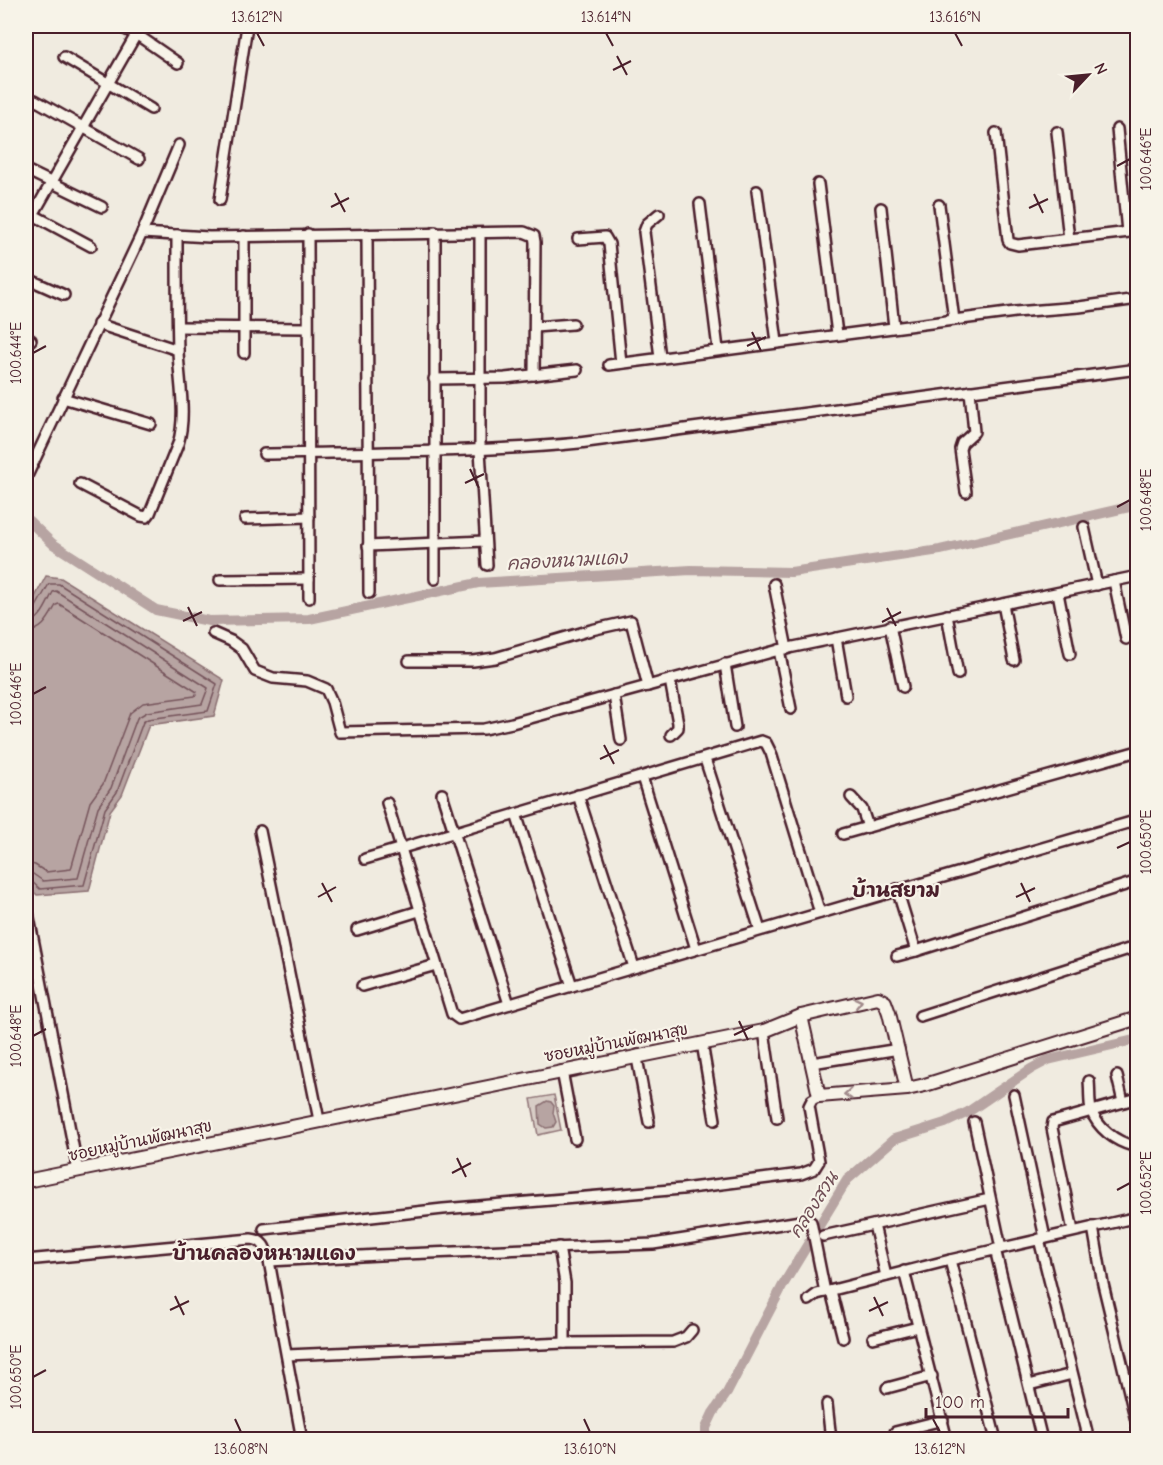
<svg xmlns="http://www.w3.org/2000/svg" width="1163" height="1465" font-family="'Comic Neue','Playpen Sans Thai',sans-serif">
<rect width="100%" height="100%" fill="#f0ebe0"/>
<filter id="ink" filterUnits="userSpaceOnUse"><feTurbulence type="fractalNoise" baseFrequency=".0167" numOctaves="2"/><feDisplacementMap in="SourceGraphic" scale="12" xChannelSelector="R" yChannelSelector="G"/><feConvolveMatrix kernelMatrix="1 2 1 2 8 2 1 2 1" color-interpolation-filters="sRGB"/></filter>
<g filter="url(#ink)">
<path fill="#d8cdc6" stroke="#917678" stroke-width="1.5" d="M554,1095l7,35 -23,5 -7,-36z"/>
<g fill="#b7a4a2" stroke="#8b6f72" stroke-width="1.5">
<path d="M46,576l15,2 163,102 -10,36 -65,9 -27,70 -12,16 -21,80 -52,4 -11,-11v-270z"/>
<path d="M547,1101l4,1 3,4 -1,7 3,9 -3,5 -7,1 -6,-4 -1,-18z"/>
</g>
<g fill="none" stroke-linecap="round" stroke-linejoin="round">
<g stroke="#76545b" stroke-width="1.5">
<path d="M26,615l7,-3 16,-28h10l158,100 -9,27 -60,8 -5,3 -26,70 -12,17 -21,76 -44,4 -9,-8 -5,-1"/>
<path d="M26,623c15,-1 20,-18 27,-31l3,-1 152,97 -6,16 -55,8 -10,6 -26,70 -13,19 -20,71 -35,3 -10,-7 -7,-2"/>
<path d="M26,632c17,-1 22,-13 30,-27l3,-1 138,88 -2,4 -52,7 -13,10 -27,71 -13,18 -19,67 -25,3 -11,-7 -9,-2"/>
</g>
<g stroke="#b7a4a2" stroke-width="10">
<path d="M26,518l27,26 103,66 53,11 100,-2 169,-36 213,-13 100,2 149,-22 198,-45"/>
<path d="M706,1440v-12l7,-15 14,-20 56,-108 64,-105 47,-41 51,-16 23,-11 63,-43 17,-9 90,-21"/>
</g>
<g stroke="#4a1f2b" stroke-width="14">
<g id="minor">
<path d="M118,26l18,8 42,29"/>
<path d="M64,57l87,52"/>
<path d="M35,100l104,59"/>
<path d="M1117,129l10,103"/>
<path d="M1057,132l12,107"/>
<path d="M996,133l12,107 2,3 8,2 120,-14"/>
<path d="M26,170l76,37"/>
<path d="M818,184l19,150"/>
<path d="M757,191l20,151"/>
<path d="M220,200l27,-174"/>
<path d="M700,204l18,145"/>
<path d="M939,205l15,115"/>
<path d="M881,208l13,119"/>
<path d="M26,211l65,35"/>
<path d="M659,214l-12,10 -3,8 16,125"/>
<path d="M26,227l115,-201"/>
<path d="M142,233l67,4 315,-5 10,4 1,6 -1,133"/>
<path d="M480,233v217l7,115"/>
<path d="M308,234l1,364"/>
<path d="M367,234l2,359"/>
<path d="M244,236v117"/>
<path d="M578,239l27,-2 4,7 12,119"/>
<path d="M26,278l38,17"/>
<path d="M98,324l80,26"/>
<path d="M178,327l129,1"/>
<path d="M535,327l38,-3"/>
<path d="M26,337l5,3"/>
<path d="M609,365l406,-53 64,-5 59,-8"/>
<path d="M434,379l71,-1 72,-8"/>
<path d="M63,398l88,26"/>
<path d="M264,454c105,-2 210,-1 315,-11l559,-74"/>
<path d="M26,478l116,-245 37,-88"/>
<path d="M80,484l61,32 6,1 3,-4 28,-69c9,-29 1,-63 0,-93 -1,-38 -1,-77 -1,-116"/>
<path d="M966,492l-6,-43 2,-6 12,-11 -4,-41"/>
<path d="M245,519l64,-2"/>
<path d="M1084,527l13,58"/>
<path d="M368,546l117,-5"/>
<path d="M435,579v-347"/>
<path d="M220,580l89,-1"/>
<path d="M1114,581l12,58"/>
<path d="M774,584l13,65"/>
<path d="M1058,593l12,61"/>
<path d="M1003,604l11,56"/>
<path d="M947,615l11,59"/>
<path d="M890,626l13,61"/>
<path d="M213,633l18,8 11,8 13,22 18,7 34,3 19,8 6,13 8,30 144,-3 28,-6 267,-73 359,-74"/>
<path d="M836,638l10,58"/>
<path d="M779,650l12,59"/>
<path d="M409,661h64l22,-3 96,-28 40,-9 17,65"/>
<path d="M725,664l10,63"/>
<path d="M670,680l8,43v5l-7,7"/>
<path d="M614,695l7,45"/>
<path d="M705,759l55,171"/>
<path d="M642,777l54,172"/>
<path d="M442,794l67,210"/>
<path d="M578,795l56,172"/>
<path d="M851,797l11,12 6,18"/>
<path d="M387,803l65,211 7,5 679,-199"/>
<path d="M516,814l56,172"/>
<path d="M260,831l59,289"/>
<path d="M843,834l295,-83"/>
<path d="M365,859l396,-118 5,2 5,10 49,160"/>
<path d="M897,889l19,62 222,-70"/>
<path d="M26,902l52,269"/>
<path d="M357,930l62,-19"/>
<path d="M897,956l19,-5"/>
<path d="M362,986l74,-21"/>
<path d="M920,1016l218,-70"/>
<path d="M764,1031l13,87"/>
<path d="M702,1043l13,77"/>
<path d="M638,1055l-1,3 12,64"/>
<path d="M812,1063l87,-14"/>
<path d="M562,1071l13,68"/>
<path d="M1117,1076l6,26"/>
<path d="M1089,1081c1,9 0,20 2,29 7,19 24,31 42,36"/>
<path d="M1014,1095l31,143"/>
<path d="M974,1122l27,126"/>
<path d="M874,1225l12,51"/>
<path d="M1093,1227l10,57 35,145"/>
<path d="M264,1229l179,-20 239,-20 119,-15 13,-5 5,-8 -10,-55 3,-6 7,-4"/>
<path d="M1073,1231l-21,-103 1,-6 85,-24"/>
<path d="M823,1236l167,-37"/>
<path d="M1039,1239l50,201"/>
<path d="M559,1247l6,36v60"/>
<path d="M995,1249l47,191"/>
<path d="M26,1260l225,-21c14,1 15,11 18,22l33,179"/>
<path d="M950,1260l46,180"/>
<path d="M269,1261l110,-6 274,-11 154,-24 4,2 14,70"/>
<path d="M904,1271l43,169"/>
<path d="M831,1291l12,47"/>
<path d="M809,1300l8,-6 133,-34 188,-43"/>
<path d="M873,1338l45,-11"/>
<path d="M287,1355l278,-12 108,-1 13,-5 6,-7"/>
<path d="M1029,1385l43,-11"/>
<path d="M887,1388l45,-12"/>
<path d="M827,1404l4,36"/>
<path d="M895,1432l48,-12"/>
</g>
</g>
<g stroke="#4a1f2b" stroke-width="16">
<g id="tertiary">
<path d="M801,1016l18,80 88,-7 18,-4 213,-67"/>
<path d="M26,1181l738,-150 37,-15 77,-18 7,4 4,11 18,76"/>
</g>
</g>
<use href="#minor" stroke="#f7f3e8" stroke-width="9"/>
<use href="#tertiary" stroke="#f7f3e8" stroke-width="12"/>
</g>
<defs><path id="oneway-chevron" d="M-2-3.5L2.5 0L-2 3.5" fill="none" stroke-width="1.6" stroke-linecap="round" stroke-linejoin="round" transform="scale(1.5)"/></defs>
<g stroke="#a0898a">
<use href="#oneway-chevron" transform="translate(858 1002) rotate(-13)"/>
<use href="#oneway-chevron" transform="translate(848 1094) rotate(175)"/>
</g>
</g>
<path fill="none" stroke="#4a1f2b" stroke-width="2" d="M257,33l7,13M606,33l7,13M955,33l7,13M617,56l10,19M613,70l18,-9M1117,166l13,-7M335,193l10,19M1034,194l9,19M331,207l18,-9M1029,208l19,-9M752,332l9,19M747,346l19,-9M33,353l13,-7M470,469l9,19M465,483l19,-9M1117,507l13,-7M188,607l9,19M887,608l9,18M183,621l19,-9M882,622l19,-10M33,694l13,-7M604,745l10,19M600,759l19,-9M1117,848l13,-6M322,883l10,19M1021,883l9,19M318,897l18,-10M1016,897l19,-9M739,1021l9,19M734,1035l19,-9M33,1036l13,-7M457,1158l9,19M452,1173l19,-10M1117,1190l13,-7M175,1296l9,19M874,1297l9,19M170,1310l19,-9M869,1311l19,-9M33,1377l13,-7M235,1419l6,13M584,1419l6,13M933,1419l7,13"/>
<g text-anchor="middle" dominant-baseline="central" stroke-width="4.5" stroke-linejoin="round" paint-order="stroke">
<g font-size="16" fill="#4a1f2b" stroke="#f7f3e8">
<text transform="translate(616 1043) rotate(-11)">ซอยหมู่บ้านพัฒนาสุข</text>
<text transform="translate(140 1141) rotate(-12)">ซอยหมู่บ้านพัฒนาสุข</text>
</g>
<g font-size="18" font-style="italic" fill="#704e55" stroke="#f7f3e8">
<text transform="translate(567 561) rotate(-3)">คลองหนามแดง</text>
<text transform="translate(814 1205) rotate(-57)">คลองสวน</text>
</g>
<g font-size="20" font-weight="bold" fill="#4a1f2b" stroke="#f7f3e8">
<text x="896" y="890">บ้านสยาม</text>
<text x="264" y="1253">บ้านคลองหนามแดง</text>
</g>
</g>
<rect width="1163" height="1465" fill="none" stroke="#f7f3e8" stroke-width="66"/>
<g transform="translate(1088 75) rotate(64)" stroke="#f7f3e8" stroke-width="4.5" paint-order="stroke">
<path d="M0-4.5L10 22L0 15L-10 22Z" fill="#4a1f2b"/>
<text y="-9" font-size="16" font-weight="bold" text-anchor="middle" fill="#4a1f2b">N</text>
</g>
<path d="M926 1408v9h142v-9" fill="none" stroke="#4a1f2b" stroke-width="3"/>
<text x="935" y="1408" font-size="18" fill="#4a1f2b" stroke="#f7f3e8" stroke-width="4.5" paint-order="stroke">100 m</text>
<rect x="33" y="33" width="1097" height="1399" fill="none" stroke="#4a1f2b" stroke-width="2"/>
<g font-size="15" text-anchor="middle" fill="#4a1f2b">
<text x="257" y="22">13.612°N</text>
<text x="606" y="22">13.614°N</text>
<text x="955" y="22">13.616°N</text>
<text transform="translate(1146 159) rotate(-90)" y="5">100.646°E</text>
<text transform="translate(16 353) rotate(-90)" y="5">100.644°E</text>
<text transform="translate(1146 500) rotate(-90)" y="5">100.648°E</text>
<text transform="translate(16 694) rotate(-90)" y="5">100.646°E</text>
<text transform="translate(1146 842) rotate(-90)" y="5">100.650°E</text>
<text transform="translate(16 1036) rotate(-90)" y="5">100.648°E</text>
<text transform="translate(1146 1183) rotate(-90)" y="5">100.652°E</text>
<text transform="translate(16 1377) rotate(-90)" y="5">100.650°E</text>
<text x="241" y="1454">13.608°N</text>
<text x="590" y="1454">13.610°N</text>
<text x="940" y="1454">13.612°N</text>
</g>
</svg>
